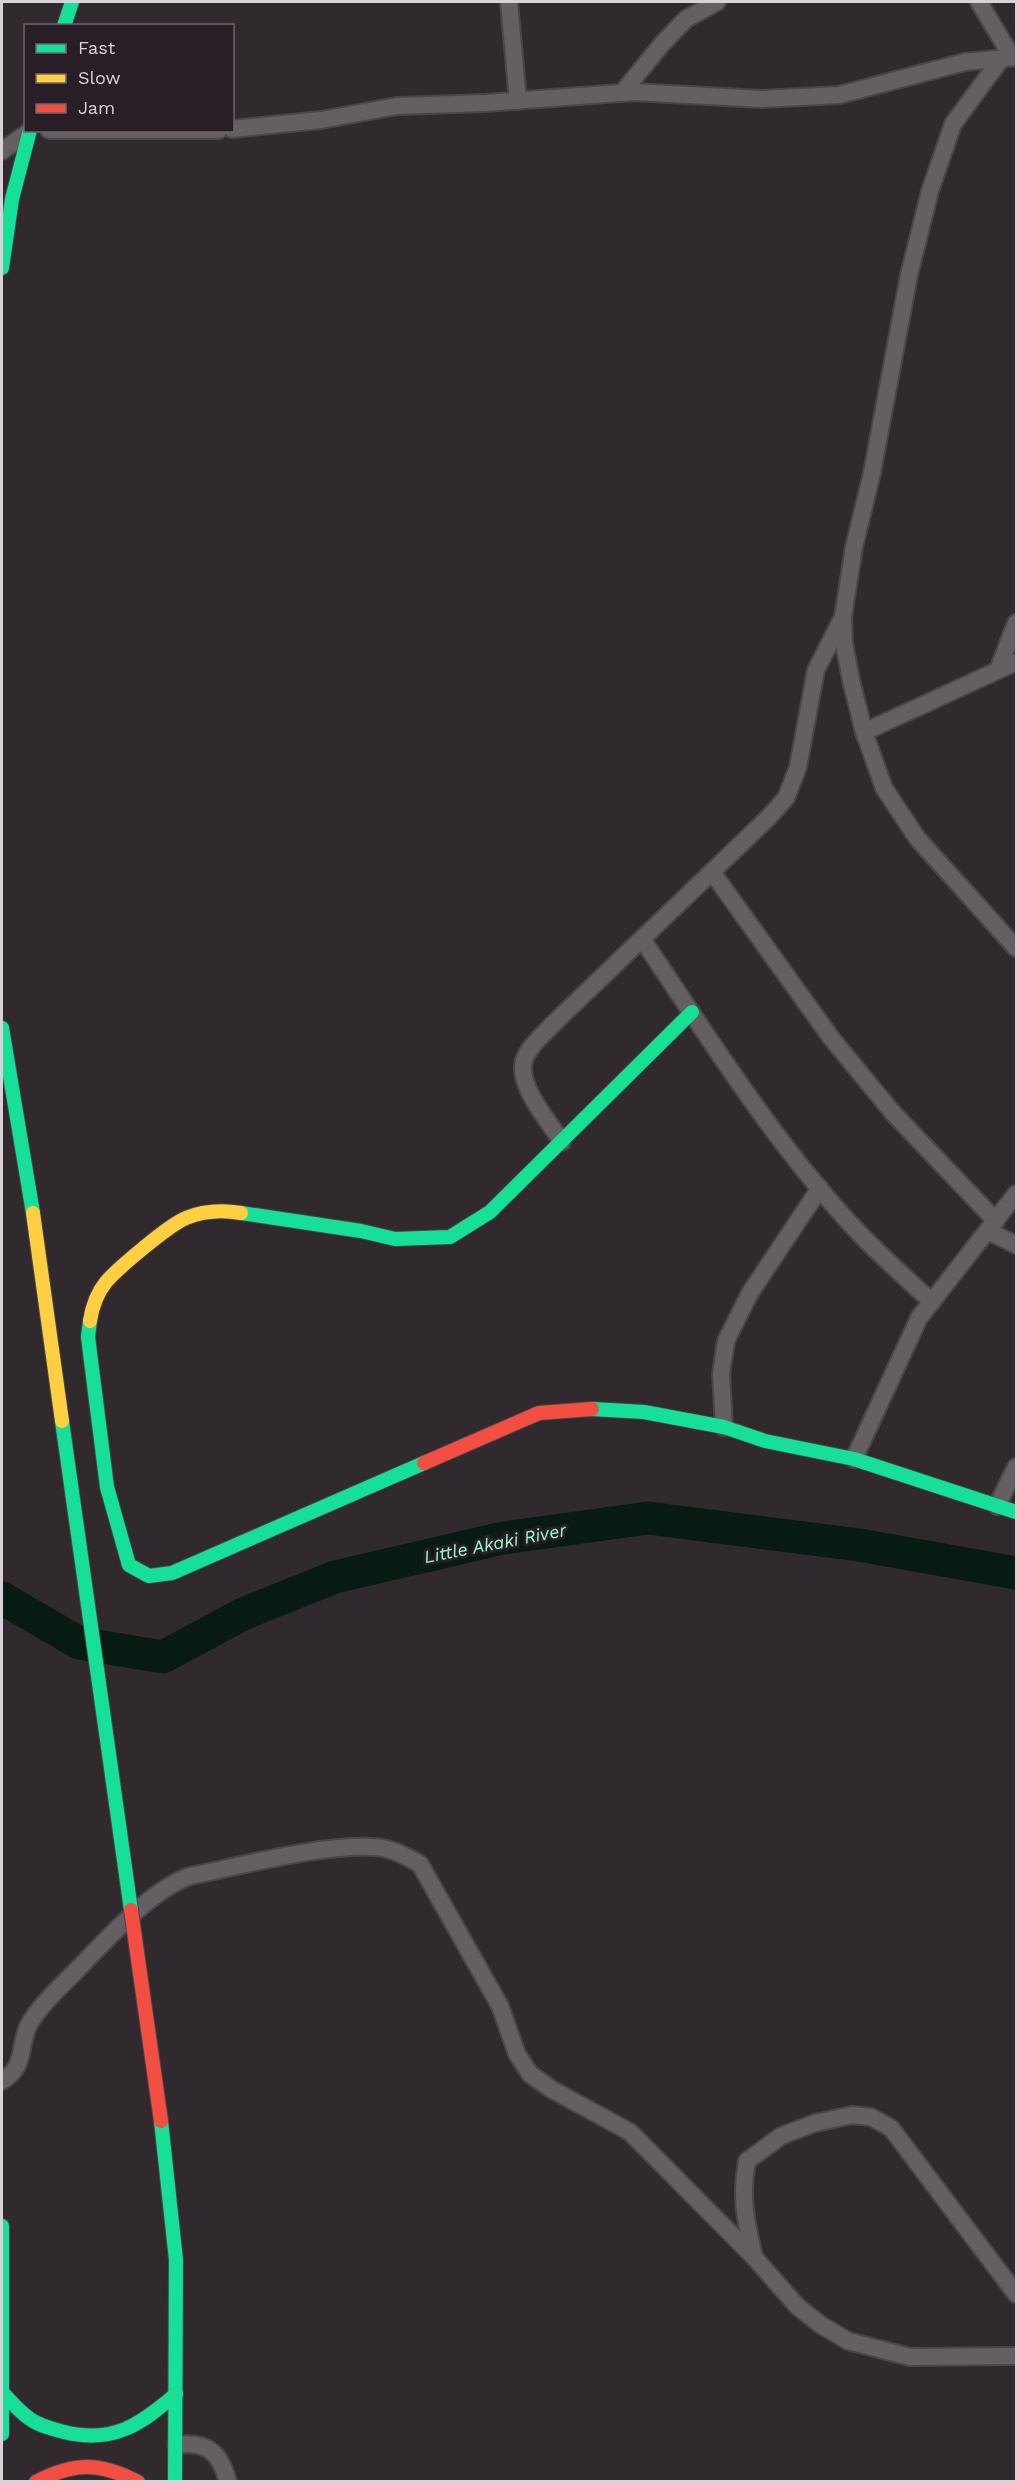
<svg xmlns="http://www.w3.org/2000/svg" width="1018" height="2483" font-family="'Work Sans',sans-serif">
<rect width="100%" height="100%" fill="#302a2f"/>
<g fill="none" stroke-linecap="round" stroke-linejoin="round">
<path stroke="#071b12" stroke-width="33" d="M2,1598l77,45 84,14 80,-43 92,-37 168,-39 145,-20 211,27 157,28"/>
<g stroke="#4a4549" stroke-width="20">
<g id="street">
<path d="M509,2l9,99"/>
<path d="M979,2l33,55"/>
<path d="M1001,59l-48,65 -23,67 -21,84 -37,198 -18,74 -11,70 1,26 7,37 13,52 20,56 33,50 99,110"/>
<path d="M622,93l40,-49 24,-25 31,-17"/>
<path d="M232,129l89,-9 76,-14 88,-3 149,-11 128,7 77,-4 126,-33 51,-5"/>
<path d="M49,130h170"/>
<path d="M2,151l25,-18"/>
<path d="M998,670l18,-47"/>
<path d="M864,732l152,-70"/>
<path d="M712,872l120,167 62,75 102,107"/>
<path d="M642,939c68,100 133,206 217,294 23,24 48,46 73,69"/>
<path d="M562,1142c-12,-19 -41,-52 -39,-76 1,-16 20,-31 30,-42l215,-206 18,-20 12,-31 18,-97 26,-51"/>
<path d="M988,1231l28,14"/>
<path d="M724,1427l-3,-53 5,-33 24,-48 70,-105"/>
<path d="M854,1459l65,-141 97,-124"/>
<path d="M997,1506l19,-39"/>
<path d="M2,2081c23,-14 17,-31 25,-52 2,-6 8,-14 12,-19 10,-13 23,-25 35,-37 30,-31 76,-83 116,-97 56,-11 126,-31 182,-29 18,0 33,9 48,17l80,142 17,48 13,20 21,15 79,43 124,125 43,49 24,19 27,16 62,16 106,-1"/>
<path d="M754,2257c-8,-35 -14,-61 -7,-96l34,-25 34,-13 37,-8 19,2 20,11 125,166"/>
<path d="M176,2445c30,-4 44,6 52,37"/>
</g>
</g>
<g stroke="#4a4549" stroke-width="16">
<g id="fast">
<path d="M64,26l8,-24"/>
<path d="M2,268l10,-69 18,-69"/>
<path d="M2,1028l31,185"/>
<path d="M241,1213l120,18 34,8 55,-2 40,-25 202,-200"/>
<path d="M90,1321l-2,16 19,150 22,78 20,11 23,-3 252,-110"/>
<path d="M592,1409l52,3 80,15 41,14 89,18 162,53"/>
<path d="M161,2121l15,139 -1,222"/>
<path d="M2,2226v208"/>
<path d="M3,2393c8,9 17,19 27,26 10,7 22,10 34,13 49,12 76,-7 112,-38"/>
</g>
</g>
<g stroke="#4a4549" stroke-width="16">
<path id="slow" d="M90,1321c2,-13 7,-28 16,-39 12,-14 63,-57 80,-64 17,-7 37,-8 55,-5"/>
</g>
<g stroke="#4a4549" stroke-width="16">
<g id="jam">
<path d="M424,1463l115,-50 53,-4"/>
<path d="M36,2482c38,-20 64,-20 102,0"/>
</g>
</g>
<use href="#street" stroke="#645f63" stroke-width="16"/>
<use href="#fast" stroke="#16e098" stroke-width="14"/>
<use href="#slow" stroke="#ffcf43" stroke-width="14"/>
<use href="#jam" stroke="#f24e42" stroke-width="14"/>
<g stroke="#4a4549" stroke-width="16" stroke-linecap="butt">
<path id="fast-bridge" d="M62,1421l69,489"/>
</g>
<g stroke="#4a4549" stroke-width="16" stroke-linecap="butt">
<path id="slow-bridge" d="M33,1213l29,208"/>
</g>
<g stroke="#4a4549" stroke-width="16" stroke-linecap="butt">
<path id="jam-bridge" d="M131,1910l30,211"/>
</g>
<use href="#fast-bridge" stroke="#16e098" stroke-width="14"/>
<use href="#slow-bridge" stroke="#ffcf43" stroke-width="14"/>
<use href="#jam-bridge" stroke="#f24e42" stroke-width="14"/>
</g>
<g text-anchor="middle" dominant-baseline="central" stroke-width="6" stroke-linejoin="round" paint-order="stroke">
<g font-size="18" font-style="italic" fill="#93feca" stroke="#291d26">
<text transform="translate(495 1543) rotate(-11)">Little Akaki River</text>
</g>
</g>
<rect width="1018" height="2483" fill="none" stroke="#d9d1d7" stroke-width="6"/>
<rect x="24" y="24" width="210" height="108" fill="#291d26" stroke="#6f656d" stroke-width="1.5"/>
<rect x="36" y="44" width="30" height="9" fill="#16e098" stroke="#6f656d" stroke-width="1.5"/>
<text x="78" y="54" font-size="18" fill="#d9d1d7">Fast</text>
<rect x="36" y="74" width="30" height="9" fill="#ffcf43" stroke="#6f656d" stroke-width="1.5"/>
<text x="78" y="84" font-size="18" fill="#d9d1d7">Slow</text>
<rect x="36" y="104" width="30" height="9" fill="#f24e42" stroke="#6f656d" stroke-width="1.5"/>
<text x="78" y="114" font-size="18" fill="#d9d1d7">Jam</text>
</svg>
